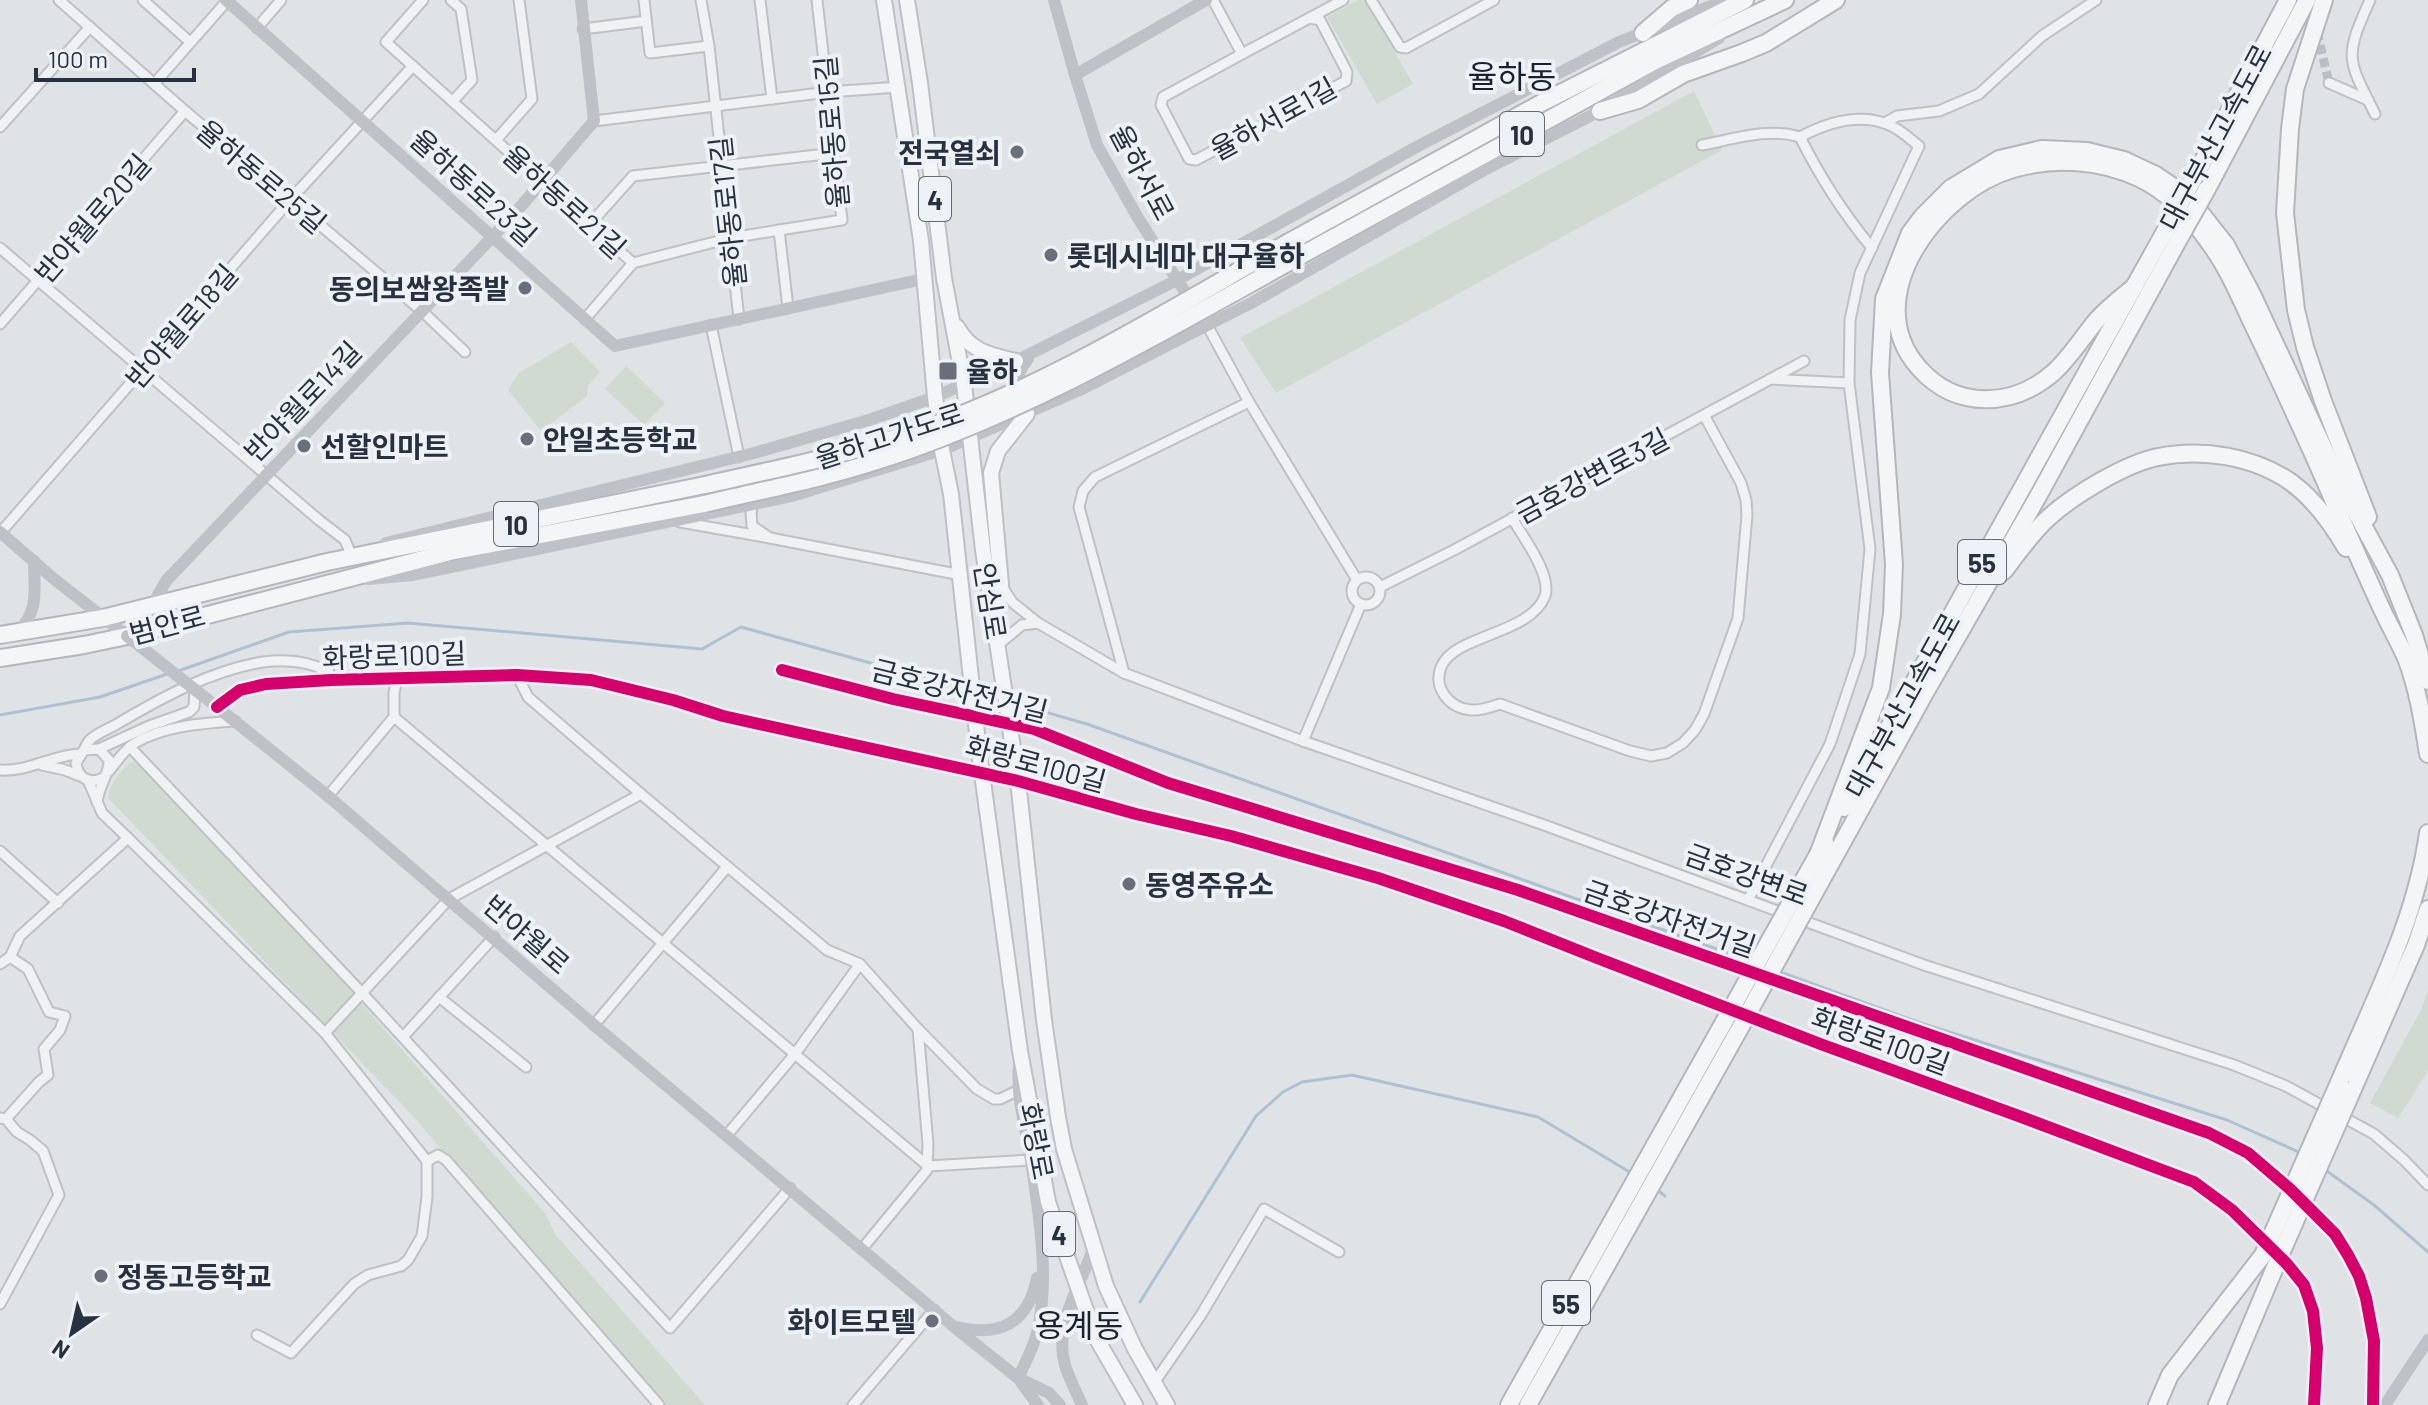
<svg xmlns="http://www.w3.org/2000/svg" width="2428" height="1405" font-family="Barlow,'Noto Sans KR',sans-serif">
<rect width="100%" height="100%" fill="#e0e3e6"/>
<g fill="#d1dad1">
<path d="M1358,0h7l48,84 -36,20 -50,-87z"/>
<path d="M1694,91l28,59 -446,243 -36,-55z"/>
<path d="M571,342l29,30 -12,13 -1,11 -46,35 -33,-41 11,-17z"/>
<path d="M626,366l39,37 -21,22 -39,-36z"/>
<path d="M133,761l5,2 204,218 203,232 10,21 150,171h-42l-254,-293 -300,-313c-3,-12 14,-32 24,-38z"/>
<path d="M2428,990v81l-30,47 -28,-15 51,-93z"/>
</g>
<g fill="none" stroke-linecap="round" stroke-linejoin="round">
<g stroke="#aec1d2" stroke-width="3">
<path d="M178,671l111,-39 119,-9 294,26 39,-22 227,63"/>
<path d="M979,693l23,7"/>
<path d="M1010,702l77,22 663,237"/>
<path d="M0,715l100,-18 67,-23"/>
<path d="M1780,972l141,51 306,97 74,33"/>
<path d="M2324,1169l50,36 54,47"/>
<path d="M1656,1189l9,7"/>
<path d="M1140,1302l116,-186 27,-24 19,-10 50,-7 186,42 95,57"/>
</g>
<path stroke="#bbbfc5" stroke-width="9" stroke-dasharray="9 4.5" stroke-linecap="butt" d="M2317,32l12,51"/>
<g stroke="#bec1c4" stroke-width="13">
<g id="street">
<path d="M59,0l126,111 237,200 43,41"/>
<path d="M143,0l47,42"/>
<path d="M423,0l-37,42 247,221"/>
<path d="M451,0l10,9 11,71 -19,21"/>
<path d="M644,0l6,53 59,-7"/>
<path d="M701,0l8,46 30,273"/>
<path d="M760,0l12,99"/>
<path d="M1213,0l29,54 -79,43 -2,8 28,54 7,1 150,-79 1,-9 -27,-52 -10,-2"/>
<path d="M1371,0l29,47 6,1 88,-48"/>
<path d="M2370,0c-26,58 -23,58 5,114"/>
<path d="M257,28l24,-28"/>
<path d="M583,29l63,-8"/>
<path d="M1242,54l101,-54"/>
<path d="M2329,83l39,17"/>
<path d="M154,84l73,-83"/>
<path d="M594,121l234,-29 71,-5"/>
<path d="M1885,123l12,-7 42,-5 40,-17 63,-58 54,-36"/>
<path d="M0,127l90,-100"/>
<path d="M1800,137c20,40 43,76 72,111"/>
<path d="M496,140l36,-41 -13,-99"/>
<path d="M1702,145c32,-6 66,-18 98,-8 26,-14 58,-24 87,-13 12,4 23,15 32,22l-59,127 -10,47 -1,63"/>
<path d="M590,224l43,-48 202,-23"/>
<path d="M779,230l9,78"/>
<path d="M0,248l319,272 26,20 5,12"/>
<path d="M585,319l48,-56 97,-25 112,-18 -25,-220"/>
<path d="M0,324l185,-213"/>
<path d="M711,325l28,132"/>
<path d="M1207,325l42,77 108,178"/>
<path d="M1512,518c11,19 40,57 33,78 -15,39 -90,38 -104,71 -8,21 8,41 30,43 10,1 20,-3 29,-6l130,47 21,5 16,-3 16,-10 12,-13 9,-16 34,-96 9,-103 -1,-15 -5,-17 -37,-68"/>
<path d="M680,522l90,16 -18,-12 -1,-14 2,-8"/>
<path d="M1,532l289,-332 123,-134"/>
<path d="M770,538l191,37"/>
<circle cx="1366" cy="591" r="14"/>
<path d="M1380,587l74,-37 350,-189"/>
<path d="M1038,623l86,50 179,68 241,84 380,140 310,100 52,21 88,48 30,26 24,25"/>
<path d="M998,645l24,-20 16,-2 -26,-21 -10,-16"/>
<path d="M1124,673l-45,-166 4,-16 12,-14 154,-75"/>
<path d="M517,675l11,22 113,97"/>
<path d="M217,707l23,-17 11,-3 80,-7 186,-5 74,5 32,6 100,30 295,65 118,33 95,22 147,42 126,43 93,37 226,87 332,122 39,15 38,28 36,35"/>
<path d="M394,717l534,449 103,-6"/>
<path d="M1303,741l58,-137"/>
<path d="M130,747l233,247 307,334 120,-140"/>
<path d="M99,749l50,-23 40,-14 5,-5 1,-18"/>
<path d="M84,750c2,-3 3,-8 6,-10 7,-7 19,-11 27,-16 44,-26 95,-54 146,-62 23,-3 46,-1 66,10l2,8"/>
<path d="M42,765l23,5 15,6"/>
<path d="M0,770c29,2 52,-15 80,-16"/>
<path d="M109,771c8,-10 16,-22 26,-28 28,-17 69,-20 100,-22"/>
<path d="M328,796l66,-79v-24l3,-15"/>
<path d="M97,802c2,-17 13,-29 12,-42l-10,-11 -15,1 -8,13c2,15 13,22 27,15"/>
<path d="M128,838l197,195"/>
<path d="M0,851l58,52"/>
<path d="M1748,900l82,-156 30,-90 10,-105 -21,-166 -79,-4"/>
<path d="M0,964l10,-7 10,-21 108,-98 -26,-25 -14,-33"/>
<path d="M439,997l87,70"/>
<path d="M594,1025l133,-158"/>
<path d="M403,1037l91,-100"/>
<path d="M0,1118l6,1 11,13 13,8 13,11 16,44 -59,109"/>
<path d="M6,1119l33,-37 9,-7 -4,-26 16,-19 5,-14 -16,-4 -21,-43 -18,-12"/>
<path d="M727,1135l68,-81 65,-90"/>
<path d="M427,1161l11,-6 8,5 213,245"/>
<path d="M862,1249l65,-79 1,-26 -10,-115"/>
<path d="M2278,1255c9,9 19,19 25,29 20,36 13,83 11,121"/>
<path d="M257,1335l34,18 63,-69 14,-9 33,-9 7,-6 14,-24 5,-39v-36l-102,-128 124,-134 192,-105 186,156 33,14 58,65 59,60 17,10h6l17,-8"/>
<path d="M1154,1383l47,-68 63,-106 75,43"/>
<path d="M853,1405l81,-95"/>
</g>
</g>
<g stroke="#bdc0c4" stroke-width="18">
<g id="primary">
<path d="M884,0l37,241 14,156 7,53 9,44 28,258 41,299 28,151 47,134 40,69"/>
<path d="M907,0l13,83 24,195 20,106 19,166 35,231 26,239 14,97 6,32 42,137 29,63 32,56"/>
<path d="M957,327c14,25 33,28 59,34"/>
<path d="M997,614l4,-30 -10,-111 7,-22 29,-37"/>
</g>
</g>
<g stroke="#b3b6bb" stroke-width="20">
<g id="highway">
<path d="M2324,0l-29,89 -5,40 -5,84 11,97 9,37 18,54 45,116"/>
<path d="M1643,33l29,-25 17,-8"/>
<path d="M1600,111l38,-11 45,-26 59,-21 24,-10 70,-43"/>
<path d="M2195,176l93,-176"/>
<path d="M2207,189l100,-189"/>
<path d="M1289,242l256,-141 200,-101"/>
<path d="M1300,256l357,-196 128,-60"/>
<path d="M2135,286c-13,11 -28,22 -39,35 -14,17 -26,36 -42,51 -41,36 -98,38 -135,-4 -63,-71 20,-178 94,-199 42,-12 88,-9 128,10 28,14 50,38 67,62 20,26 33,59 47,88 20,41 39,83 58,125 22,50 44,101 67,151 8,18 18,35 26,53 12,31 17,64 22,96"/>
<path d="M2004,571c13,-17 27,-37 43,-52 25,-23 77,-55 111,-62 44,-9 96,-1 134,26 23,17 40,41 54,65"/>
<path d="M0,635l103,-17 224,-56 378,-77"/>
<path d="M0,658l84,-13 43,-9 323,-84 254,-48"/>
<path d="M1844,808l324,-582"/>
<path d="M1819,852l62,-164 11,-74 2,-50 -14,-191 4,-74 26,-66 12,-16 29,-29 48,-29 43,-10 45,2 37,9 32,15 32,22 38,48 26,49 87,187 51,94 24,60 14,46"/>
<path d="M1794,897l31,-55"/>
<path d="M1810,901l115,-208 111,-193 144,-263"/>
<path d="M2341,1078c34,-80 75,-159 87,-245"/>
<path d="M2353,1089l63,-144 12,-36"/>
<path d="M1509,1405l215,-383"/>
<path d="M1528,1405l212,-377"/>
<path d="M2157,1405l13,-30 93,-120"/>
<path d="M2217,1405l59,-140"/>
</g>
</g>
<use href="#street" stroke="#f0f1f3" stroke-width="9"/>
<g stroke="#bec1c6" stroke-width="12">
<path d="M226,0l389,346 308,-67"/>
<path d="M1054,0l21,75 131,-75"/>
<path d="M1075,75l22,70 41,73 56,88"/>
<path d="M1017,396c-1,-15 1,-25 11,-37"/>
<path d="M0,532l54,47 73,57"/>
<path d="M386,543l368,-90 118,-34 63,-22 81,-36 161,-81 243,-135 199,-103 107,-42"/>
<path d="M368,579l45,-4 379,-79 150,-46 142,-62 169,-86 233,-133 114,-58 119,-73"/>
<path d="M153,604l13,-23 350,-369 78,-91 -13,-121"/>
<path d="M17,632c23,-20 17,-43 17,-71"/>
<path d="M217,707l111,89 266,229 359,301 65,52 31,15 11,12"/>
<path d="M957,1327c42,10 71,-3 80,-49"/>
<path d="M1018,1378c7,-15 15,-29 19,-45 13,-54 2,-118 -6,-172 -5,-35 -15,-60 -12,-97"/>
<path d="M1020,1381l18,24"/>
<path d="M1082,1405c-6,-13 -13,-27 -17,-40 -12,-42 17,-81 29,-119"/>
<path d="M2385,1405l43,-65"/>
</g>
<use href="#primary" stroke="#f4f5f6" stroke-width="14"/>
<use href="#highway" stroke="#f4f5f6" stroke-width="16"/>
<g stroke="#b3b6bb" stroke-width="20" stroke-linecap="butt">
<g id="highway-bridge">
<path d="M2168,226l27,-50"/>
<path d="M2180,237l27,-48"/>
<path d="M705,485c67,-15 135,-29 200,-50 136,-44 260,-123 384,-193"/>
<path d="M704,504c58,-14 119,-25 176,-44 149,-48 284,-129 420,-204"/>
<path d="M1724,1022l70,-125"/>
<path d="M1740,1028l70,-127"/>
<path d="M2263,1255l78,-177"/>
<path d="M2276,1265l77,-176"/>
</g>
</g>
<path stroke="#bec1c6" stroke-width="12" d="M127,636l90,71"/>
<use href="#highway-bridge" stroke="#f4f5f6" stroke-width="16"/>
<g stroke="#eef2f6" stroke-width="17">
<g id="cycleway">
<path d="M782,670l111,29 141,30 134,54 350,107 691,243 39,20 42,36 45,45 13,21 11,21 7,22 8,43 -1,64"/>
<path d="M217,707l23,-17 26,-6 65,-4 186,-5 74,5 82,20 50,16 295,65 118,33 95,22 147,42 126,43 93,37 226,87 193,70 178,67 38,28 55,54 17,21 9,26 4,37 -3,57"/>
</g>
</g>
<use href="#cycleway" stroke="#d6006c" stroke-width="12"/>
</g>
<g fill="#686f7a" stroke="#eef2f6" stroke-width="3">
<circle cx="1017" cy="152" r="8"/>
<circle cx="1051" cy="255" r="8"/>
<circle cx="525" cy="288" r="8"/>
<rect x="938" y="361" width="20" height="20" rx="4"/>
<circle cx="527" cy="439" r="8"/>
<circle cx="304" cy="446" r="8"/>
<circle cx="1129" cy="884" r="8"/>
<circle cx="101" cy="1276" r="8"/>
<circle cx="932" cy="1321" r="8"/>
</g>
<g text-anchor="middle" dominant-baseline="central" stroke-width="8" stroke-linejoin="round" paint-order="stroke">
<g fill="#eef2f6" stroke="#636b77" stroke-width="2">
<rect x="1500" y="112" width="44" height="44" rx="6"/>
<rect x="919" y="177" width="32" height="44" rx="6"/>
<rect x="494" y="502" width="44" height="44" rx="6"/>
<rect x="1958" y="540" width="48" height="44" rx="6"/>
<rect x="1043" y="1212" width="32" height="44" rx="6"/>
<rect x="1542" y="1281" width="48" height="44" rx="6"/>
</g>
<g font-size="26" font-weight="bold" fill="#273140">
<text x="1522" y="134">10</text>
<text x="935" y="199">4</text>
<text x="516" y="524">10</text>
<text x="1982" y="562">55</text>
<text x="1059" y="1234">4</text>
<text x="1566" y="1303">55</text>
</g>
<g font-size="28" fill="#273140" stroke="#eef2f6">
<text transform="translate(1273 118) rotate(-29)">율하서로1길</text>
<text transform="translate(831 132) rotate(-95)">율하동로15길</text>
<text transform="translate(2215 137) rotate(-62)">대구부산고속도로</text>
<text transform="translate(1143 172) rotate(62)">율하서로</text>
<text transform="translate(262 176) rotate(40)">율하동로25길</text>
<text transform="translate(474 187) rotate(42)">율하동로23길</text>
<text transform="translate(565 201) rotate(42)">율하동로21길</text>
<text transform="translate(727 212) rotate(-96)">율하동로17길</text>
<text transform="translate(92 218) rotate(-49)">반야월로20길</text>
<text transform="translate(181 326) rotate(-49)">반야월로18길</text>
<text transform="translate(302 401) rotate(-46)">반야월로14길</text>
<text transform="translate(889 435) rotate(-18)">율하고가도로</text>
<text transform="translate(1592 475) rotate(-28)">금호강변로3길</text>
<text transform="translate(991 601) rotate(81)">안심로</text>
<text transform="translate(167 624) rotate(-15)">범안로</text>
<text transform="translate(394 655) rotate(-2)">화랑로100길</text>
<text transform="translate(960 690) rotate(14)">금호강자전거길</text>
<text transform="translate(1902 705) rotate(-61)">대구부산고속도로</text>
<text transform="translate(1036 763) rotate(15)">화랑로100길</text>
<text transform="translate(1747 874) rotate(20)">금호강변로</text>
<text transform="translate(1670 918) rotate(19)">금호강자전거길</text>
<text transform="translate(527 934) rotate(41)">반야월로</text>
<text transform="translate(1881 1040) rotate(20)">화랑로100길</text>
<text transform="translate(1037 1141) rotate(79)">화랑로</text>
</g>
<g font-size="28" font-weight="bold" fill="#273140" stroke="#eef2f6" text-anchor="start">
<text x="1001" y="152" text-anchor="end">전국열쇠</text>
<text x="1067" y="255">롯데시네마 대구율하</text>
<text x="509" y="288" text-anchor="end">동의보쌈왕족발</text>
<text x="966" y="371">율하</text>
<text x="543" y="439">안일초등학교</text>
<text x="320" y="446">선할인마트</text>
<text x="1145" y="884">동영주유소</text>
<text x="117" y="1276">정동고등학교</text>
<text x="916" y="1321" text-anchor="end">화이트모텔</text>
</g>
<g font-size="32" fill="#1a2230" stroke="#eef2f6">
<text x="1512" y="75">율하동</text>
<text x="1079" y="1324">용계동</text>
</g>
</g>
<g transform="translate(72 1333) rotate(214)" stroke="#eef2f6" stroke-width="6" paint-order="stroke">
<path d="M0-6L14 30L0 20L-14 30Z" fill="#273140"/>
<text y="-12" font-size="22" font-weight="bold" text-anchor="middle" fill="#273140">N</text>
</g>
<path d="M36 68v12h158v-12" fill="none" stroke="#273140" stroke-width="4"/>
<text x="48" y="68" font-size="24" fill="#273140" stroke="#eef2f6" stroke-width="6" paint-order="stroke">100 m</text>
</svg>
